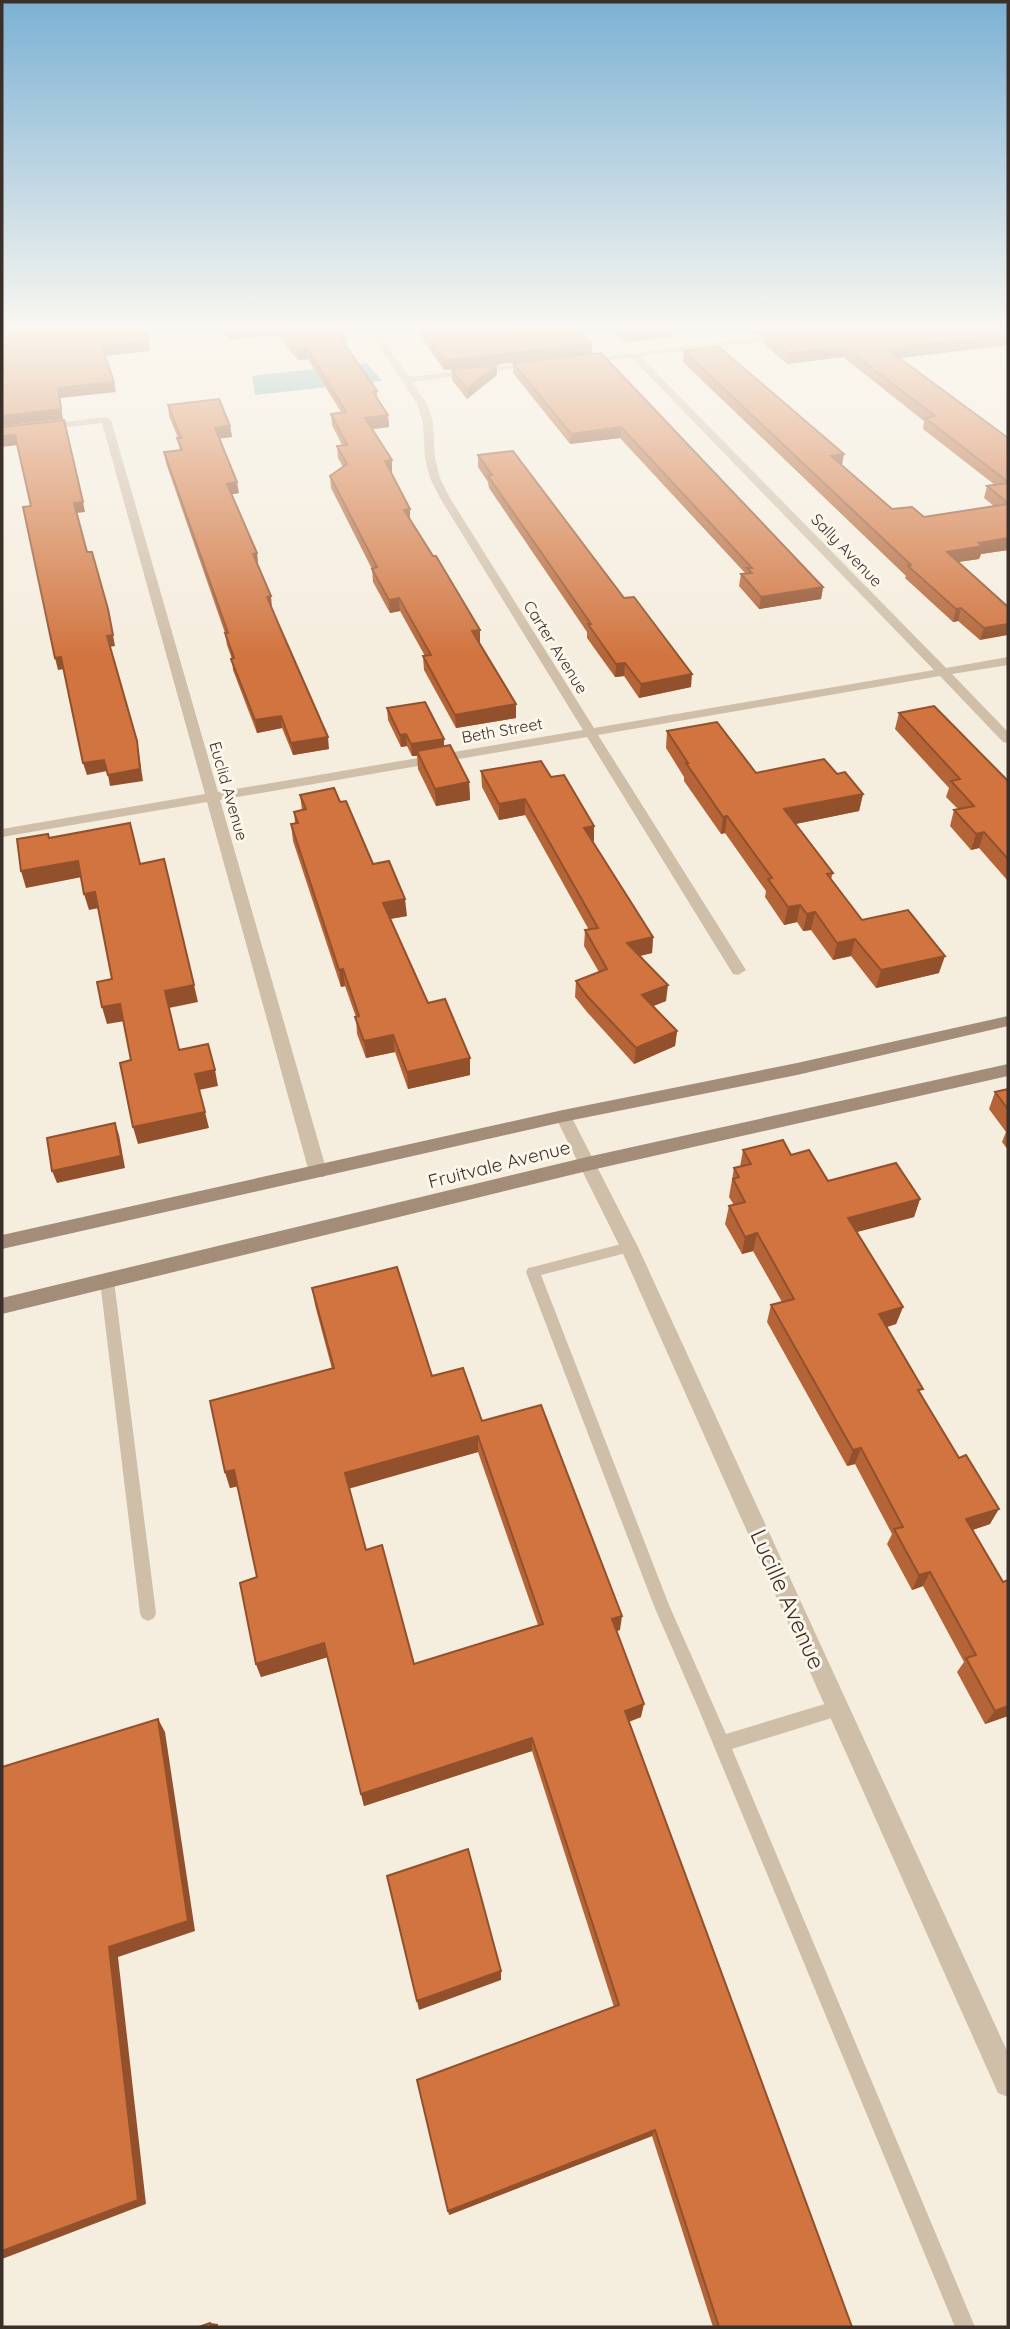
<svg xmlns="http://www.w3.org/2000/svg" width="1010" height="2329" font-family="Quicksand,sans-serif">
<rect width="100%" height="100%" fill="#f5edde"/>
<path fill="#79acb5" d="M367,363l15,18 -127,14 -3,-19z"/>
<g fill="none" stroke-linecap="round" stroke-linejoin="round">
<g fill="#cfbea8" fill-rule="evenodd">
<path d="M629,1242l5,1 1,4 -1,4 -93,24 128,330 57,129 112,-34 6,2 2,6 -2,6 -6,2 -106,33 243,578h-20l-256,-617 -45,-104 -128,-334 2,-4 5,-1z"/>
<path d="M107,1276l5,1 2,4 42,332 -2,5 -6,3 -6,-3 -2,-5 -40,-332 2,-4z"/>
</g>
<g fill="#cfbea8" fill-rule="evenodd">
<path d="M370,331h8l31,46 128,-15 4,3 -129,17 15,22 6,18 2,36 5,20 10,20 144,230 340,-58 -303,-313 -49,6 -4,-3 235,-29h23l-4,3 -192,22 306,312 62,-11v8l-56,9 56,58v11l-5,-1 -63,-66 -342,59 148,235 -8,5 -5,-1 -146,-237 -367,63 107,372 -3,5h-12l-3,-5 -102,-370 -205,35v-8l203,-35 -103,-371 -100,12v-6l104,-12 5,3 107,372 365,-62 -143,-232 -10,-20 -5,-20 -2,-36 -6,-18z"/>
<path d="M563,1110l8,6 67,131 370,806v44l-10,-4 -378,-846 -65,-131z"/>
</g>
<g fill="#a38d79" fill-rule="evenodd">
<path d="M1008,1016v10l-211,49 -234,47 -561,127v-14l561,-125 234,-47z"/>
<path d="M1008,1064v12l-421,95 -585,143v-16l585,-141z"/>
</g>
</g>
<g fill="#b46436" fill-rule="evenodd">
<path d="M223,331h118l6,17 30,43v8l11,16 1,12 -17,2 20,43 -1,1 19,36v11l70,110 -1,13 37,75 -60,10 -32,-58 -1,-14h2l-25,-45 -10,2 -17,-31 -1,-13 -41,-81 -1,-12 13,-9 -5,-9 -1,-12 5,-1 -10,-20 -1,-11 10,-2 -33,-53 -10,1 -21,-25 -49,5z"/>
<path d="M417,331h162l13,23 -148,16z"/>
<path d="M613,331h60v6l-48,5z"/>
<path d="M765,334l243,11 -108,13 108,80v112l-27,4 -2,5 -21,3 50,45 -28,33 -22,-19 -5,1 -48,-44 1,-2 -223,-214 1,-11 158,114 50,44 32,8 70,-11 -10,-8 3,-12 8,-1 -72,-56 1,-8 -81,-64 -56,7 -23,-20z"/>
<path d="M601,353l222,234 -2,12 -62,10 -20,-23 2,-12h5l-126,-136 -50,6 -57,-71v-10z"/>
<path d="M497,365v10l-30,24 -15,-19v-10z"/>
<path d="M168,405l62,21 2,11 -12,1 19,55 -7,1 25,59 1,12h-1l15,43 57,141 -36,6 -11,-27 -25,5 -24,-63 -1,-11 -5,-14 -2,-12 -59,-170 -2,-11 16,-2 -2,-12 -9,-22z"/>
<path d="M478,455l213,232 -52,11 -15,-22 -9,1 -28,-39v-6l-98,-144 -1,-6 -10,-15z"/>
<path d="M387,708l57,38 25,36 1,18 -34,6 -18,-37 -1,-13h-5l-5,-10 -6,1 -13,-27z"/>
<path d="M899,713l109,68v100l-29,-33 -8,2 -21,-24 4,-16 4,-1 -12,-12 3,-9 -54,-59z"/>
<path d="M667,731l89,42 81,1 26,20 -4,17 -64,13 38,49 -2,6 31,41 77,53 -63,15 -25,-32 -18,4 -22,-30 -8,1 -6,-9 -13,3 -19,-28 1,-6 -41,-58 -4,1 -37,-53v-4l-18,-29z"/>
<path d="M481,771l70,6 43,49 -1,16 60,95 -1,16 -12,3 26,45 -13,5 24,25 -2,15 -41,18 -47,-52 -12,-15 1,-16 23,-9 -15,-26 1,-16h4l-64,-115 -26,5 -17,-33z"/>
<path d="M300,795l40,7 33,62 34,52 -17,3 38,84 42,55v17l-62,14 -13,-37 -29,6 -9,-24 -1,-17 -11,-31 -4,1 -48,-146 -2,-17 4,-1 -1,-11 8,-2z"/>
<path d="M1008,1089v61l-6,-8 4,-10 -17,-23 6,-17z"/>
<path d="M743,1150l48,5 37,26 92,18 -6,18 -58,15 47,75 -7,17 -9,3 33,67 70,130 -18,6 36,186 -23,8 -28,-52 7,-10 -41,-76 -11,4 -25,-46 5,-10 -37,-70 -8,2 -80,-144 4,-17 11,-3 -29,-51 -11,3 -17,-30 4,-18 5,-1 -5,-8 5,-29 6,-1z"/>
<path d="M312,1288l120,88 50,45 138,209 -4,1 25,86 -12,5 223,605h-139l-61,-191 -203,79 165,-208 -82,-256 -168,55 -36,-149 -67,20 -5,-13 1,-87 -19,-91 -8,2 -5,-16 107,-103 -17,-64zM478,1452l60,173 -124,39 -48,-114 -17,-62z"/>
</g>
<g fill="#92512c">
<path d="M227,331h49l1,4 -49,5z"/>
<path d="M639,331h34v6l-48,5v-10z"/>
<path d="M753,331h39l-39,4z"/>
<path d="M1008,334v11l-123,15 2,-11z"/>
<path d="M341,339h5l1,11z"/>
<path d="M149,341l1,10 -46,5 -2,-9z"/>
<path d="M592,344v10l-148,16v-9z"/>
<path d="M844,347l-1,10 -56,7 2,-10z"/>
<path d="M307,348l1,11 -10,1 -1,-11z"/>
<path d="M497,365v10l-30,24v-10z"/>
<path d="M114,382l2,10 -56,6 3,21 -61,7v-10l56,-28z"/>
<path d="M388,415l1,12 -23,3 -1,-12z"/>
<path d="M230,426l2,11 -15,2 -2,-11z"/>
<path d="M621,427l-1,11 -50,6 1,-10z"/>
<path d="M15,435l3,10 -16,2v-11z"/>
<path d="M844,454l-2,11 -11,-9z"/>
<path d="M392,460v12l-6,1 -1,-12z"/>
<path d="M237,482l2,11 -10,2 -2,-11z"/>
<path d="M83,502l2,10 -9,1 -2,-10z"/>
<path d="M410,509v13l-6,-12z"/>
<path d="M1008,538v12l-27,4 -2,5 -35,5 3,-12 32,-9z"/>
<path d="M257,553l1,12 -4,1 -1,-12z"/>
<path d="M823,587l-2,12 -62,10 2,-12z"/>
<path d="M271,596l1,12h-3l-2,-11z"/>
<path d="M399,598l1,13 -10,2 -1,-13z"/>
<path d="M961,608l-3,13 -5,1 3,-13z"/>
<path d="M108,609l7,37 -6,1 -2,-11z"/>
<path d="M1008,624v11l-28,5 4,-12z"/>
<path d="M480,630v13l-8,1v-13z"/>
<path d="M61,657l3,12 -6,1 -3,-12z"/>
<path d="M625,663l-1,13 -9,1 1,-13z"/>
<path d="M692,674l-1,13 -52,11 2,-14z"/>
<path d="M516,704v14l-60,10 -1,-13z"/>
<path d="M281,716l1,12 -25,5 -2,-13z"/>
<path d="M406,734l1,12 -6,1 -1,-12z"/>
<path d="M328,737l1,12 -36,6 -2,-12z"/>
<path d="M444,739v12h-27v5h-5l-1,-12z"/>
<path d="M137,741l6,40 -33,5 -2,-11z"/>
<path d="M104,760l3,11 -20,4 -4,-12z"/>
<path d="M469,782l1,18 -34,6 -1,-17z"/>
<path d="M863,794l-4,17 -78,16 3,-18z"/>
<path d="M525,799v16l-26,5v-16z"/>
<path d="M727,816l-2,17 -4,1 2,-17z"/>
<path d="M594,826v15l-11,2 1,-15z"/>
<path d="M984,832l-5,16 -8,2 5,-16z"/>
<path d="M78,861l4,16 -56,11 -5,-17z"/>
<path d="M95,892l4,16 -10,2 -5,-16z"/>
<path d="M405,899l2,17 -23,4 -1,-17z"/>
<path d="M800,905l-3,17 -13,3 4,-18z"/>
<path d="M815,912l-4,18 -8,1 4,-17z"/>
<path d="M653,937l-1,16 -26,6 1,-16z"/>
<path d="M855,939l-4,17 -18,4 4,-17z"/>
<path d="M945,956l-6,17 -63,15 5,-18z"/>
<path d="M343,969l2,17 -4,1 -2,-17z"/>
<path d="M194,985l4,17 -29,6 -4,-17z"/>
<path d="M668,985l-2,16 -25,10 1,-16z"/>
<path d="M120,1004l5,17 -18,3 -5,-17z"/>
<path d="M677,1031l-2,15 -41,18 2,-16z"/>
<path d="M393,1035l2,17 -29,6 -2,-17z"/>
<path d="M470,1058v17l-62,14 -1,-17z"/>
<path d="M215,1070l3,16 -19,4 -4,-16z"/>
<path d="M205,1112l4,16 -71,16 -5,-17z"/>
<path d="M115,1123l4,12 6,33 -68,15 -5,-12z"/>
<path d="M920,1199l-6,18 -72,19 6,-18z"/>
<path d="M757,1233l-4,18 -11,3 3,-17z"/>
<path d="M903,1307l-7,17 -23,7 6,-17z"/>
<path d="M478,1436v16l-130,37 -3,-16z"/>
<path d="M861,1448l-6,16 -8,2 6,-16z"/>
<path d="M234,1470l5,16 -9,2 -5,-16z"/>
<path d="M999,1509l-9,15 -32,11 8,-16z"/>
<path d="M930,1572l-7,14 -11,4 7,-15z"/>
<path d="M622,1616l-2,14 -10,3 2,-14z"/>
<path d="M324,1643l4,14 -67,20 -5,-13z"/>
<path d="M644,1704l-3,13 -19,7 3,-13z"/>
<path d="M1008,1706v10l-23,8 10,-13z"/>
<path d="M158,1719l7,13 30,199 -77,26 28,247 -144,55v-8l107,-304z"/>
<path d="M532,1738v13l-168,55 -3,-12z"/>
<path d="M501,1971v9l-82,30 -2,-9z"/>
<path d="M655,2130l-3,6 -203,79 -1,-4z"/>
<path d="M210,2323l8,1v3h-7z"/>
</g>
<g fill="#d1743f" stroke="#92512c" stroke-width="2" fill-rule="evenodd">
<path d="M2,331h142l5,10 -47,6 12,35 -56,6 3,21 -59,7v-44h2l-2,-11z"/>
<path d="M281,331h60l5,8h-5l36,52 -4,1 15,23 -23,3 27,42 -7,1 25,48 -6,1 29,46h3l44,74 -8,1 44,73 -61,11 -32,-59 8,-1 -32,-57 -10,2 -17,-31 5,-2 -47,-91 17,-12 -10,-18 10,-1 -16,-31 15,-2 -39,-64 -10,1z"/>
<path d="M423,331h156l13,13 -148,17z"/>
<path d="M793,331h215v3l-121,15 121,89v44l-83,-64 10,-2 -91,-69 -55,7 -24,-20z"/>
<path d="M719,347l125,107 -13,2 61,53 20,-2 12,10 84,-13v34l-29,5 4,3 -36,6 61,55v17l-24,4 -23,-20 -5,1 -48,-43 3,-1 -227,-214z"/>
<path d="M601,353l222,234 -62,10 -20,-23 11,-1 -5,-5h5l-131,-141 -50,7 -58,-71z"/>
<path d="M497,365l-30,24 -15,-19z"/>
<path d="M219,399l11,27 -15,2 22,54 -10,2 30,69 -4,1 18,42 -4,1 11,26 50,114 -37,6 -10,-27 -26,4 -24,-61 3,-1 -9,-25h3l-64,-181 18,-2 -5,-12h4l-13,-33z"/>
<path d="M64,420l19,82 -9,1 13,49h5l16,57 5,26 -6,1 30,105 3,28 -32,6 -4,-15 -21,3 -22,-106 -6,1 -32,-151 8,-1 -16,-71 -13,1v-9z"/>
<path d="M513,451l111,147 10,-1 58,77 -51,10 -16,-21 -9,1 -28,-40h3l-103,-148 4,-1 -14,-20z"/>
<path d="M1008,483v20l-21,-17z"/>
<path d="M425,702l19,37 -33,5 -5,-10 -6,1 -13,-27z"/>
<path d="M934,706l74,75v78l-24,-27 -8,2 -22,-24 20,-4 -23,-25 9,-2 -61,-66z"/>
<path d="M717,722l39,51 68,-14 13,15 8,-2 18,22 -79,15 49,64 -6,1 35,46 46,-10 37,46 -64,14 -26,-31 -18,4 -22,-31 -8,2 -7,-9 -12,2 -20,-28 4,-1 -45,-62 -4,1 -37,-54h2l-21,-32z"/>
<path d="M450,745l19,37 -34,7 -18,-38z"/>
<path d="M541,761l10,16 13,-2 30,51 -10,2 69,109 -26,6 41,42 -26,10 35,36 -41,17 -48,-51 -12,-16 31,-12 -22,-39 13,-2 -73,-129 -26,5 -18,-33z"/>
<path d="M334,788l6,14 6,-1 27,63 16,-3 16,38 -22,4 45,100 17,-4 25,59 -63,14 -14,-37 -29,6 -9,-24 4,-1 -16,-47 -4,1 -48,-146 7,-1 -4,-11 12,-3 -6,-14z"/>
<path d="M130,823l10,41 24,-5 30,126 -29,6 14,59 29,-6 7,26 -20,4 10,38 -72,15 -13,-64 11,-3 -11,-56 -18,3 -5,-25 15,-3 -17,-87 -11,2 -6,-33 -57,10 -4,-32 31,-5 1,4z"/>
<path d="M1008,1089v20l-13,-17z"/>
<path d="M115,1123l6,33 -69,15 -5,-33z"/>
<path d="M783,1140l8,15 18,-5 19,31 68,-18 24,36 -72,19 55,89 -24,7 44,75 -5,1 41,68 7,-3 33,54 -33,10 37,63 5,-2v126l-13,5 -29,-53 10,-3 -46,-83 -11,3 -25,-46 9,-2 -42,-79 -8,2 -82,-145 23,-6 -37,-66 -12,4 -16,-31 16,-4 -12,-23 6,-2 -5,-9 17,-4 -8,-14z"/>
<path d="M397,1267l35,109 31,-8 19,53 59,-16 81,211 -10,3 32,85 -19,7 227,616h-133l-64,-197 -207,81 -31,-131 202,-75 -87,-267 -171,56 -37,-151 -68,21 -16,-81 17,-6 -23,-107 -9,2 -15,-71 124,-33 -22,-80zM478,1436l65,188 -129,40 -32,-119 -16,5 -21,-77z"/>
<path d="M158,1719l30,202 -79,26 29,253 -136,51v-484z"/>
<path d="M468,1849l33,122 -84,30 -30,-125z"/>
<path d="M210,2323l1,4h-12z"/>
</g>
<linearGradient id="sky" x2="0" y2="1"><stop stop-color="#7bb1d4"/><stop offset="0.5" stop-color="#faf7f0"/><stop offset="1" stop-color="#faf7f0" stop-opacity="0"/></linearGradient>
<rect width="1010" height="657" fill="url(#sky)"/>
<g text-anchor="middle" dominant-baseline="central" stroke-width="6" stroke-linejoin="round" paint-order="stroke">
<g font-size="16" fill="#3b3029" stroke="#fcf6eb">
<text transform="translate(847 550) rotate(46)">Sally Avenue</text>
<text transform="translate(556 647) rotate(58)">Carter Avenue</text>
<text transform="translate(502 730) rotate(-10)">Beth Street</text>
<text transform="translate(229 791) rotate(74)">Euclid Avenue</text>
</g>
<g font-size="19" fill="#3b3029" stroke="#fcf6eb">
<text transform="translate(499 1164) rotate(-14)">Fruitvale Avenue</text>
</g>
<g font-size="23" fill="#3b3029" stroke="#fcf6eb">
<text transform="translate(788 1599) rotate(66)">Lucille Avenue</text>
</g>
</g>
<rect width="1010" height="2329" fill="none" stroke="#3b3029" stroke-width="7"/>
</svg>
